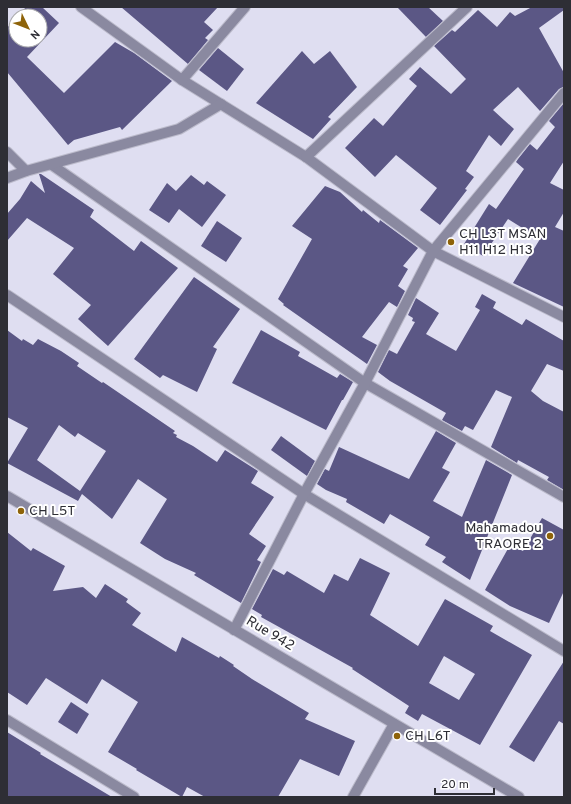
<svg xmlns="http://www.w3.org/2000/svg" width="571" height="804" font-family="Overpass,sans-serif">
<rect width="100%" height="100%" fill="#dfdef1"/>
<g fill="#5b5785" fill-rule="evenodd">
<path d="M26,7h16l17,16 -32,34 37,36 51,-51 19,11 38,28 -50,49 -2,-3 -46,13 -6,5 -61,-73v-44l9,-10v22h24v-24h-22z"/>
<path d="M121,7h97l-14,15 9,8 -8,8 3,2 -20,24z"/>
<path d="M397,7h31l15,14 -17,16z"/>
<path d="M532,7h32v3l-25,18 25,45v14l-5,2 -19,22 -22,-24 -25,23 21,19 -13,17 -12,-11 -23,36 8,6 -9,12 2,1 -27,35 -20,-15 17,-22 -41,-33 -21,22 -30,-29 29,-30 9,8 34,-40 -8,-7 11,-12 31,27 15,-15 -32,-33 18,-16 3,2 23,-22 19,17 13,-15 5,4z"/>
<path d="M218,48l26,21 -17,22 -28,-21z"/>
<path d="M302,51l12,13 16,-13 27,36 -29,30 3,2 -18,20 -57,-36z"/>
<path d="M564,103v58l-14,22 14,7v22l-9,15 9,4v76l-51,-24 27,-44 -32,-20 -25,37 -19,-12 25,-40 7,5 28,-40 -8,-7 2,-3 12,-15 7,6 18,-23 -6,-6z"/>
<path d="M39,174h2l53,36 -4,7 44,34 7,-10 37,27 -70,78 -30,-27 13,-14 -38,-31 21,-26 -47,-30 -20,23v-27l13,-15 11,-18 14,12z"/>
<path d="M191,175l13,10 3,-4 19,14 -24,32 -23,-18 -10,14 -20,-13 18,-27 9,8z"/>
<path d="M325,186l15,6 22,20 1,-2 16,13 1,-3 38,28 -15,18 5,3 -10,17 7,5 -8,16 -8,-5 -27,35 15,8 -10,19 -84,-59 1,-1 -6,-5 34,-60 -20,-13z"/>
<path d="M217,221l25,17 -16,24 -25,-16z"/>
<path d="M194,277l46,32 -27,38 4,2 -20,43 -34,-17 -3,3 -26,-19z"/>
<path d="M482,294l14,8 -3,6 29,17 4,-6 38,22v30l-17,-7 -16,27 12,10 21,11v78l-17,-10 2,-3 -31,-17 -1,3 -26,-16 21,-50 -16,-7 -23,40 -8,-4 -3,5 -20,-11 4,-7 -56,-32 -12,-9 11,-22 8,4 18,-32 -3,-1 1,-3 -5,-3 8,-17 23,15 -13,21 30,17 24,-41 -5,-3z"/>
<path d="M7,330l15,11 1,-2 10,6 5,-6 23,12 18,12 -2,3 25,17 1,-1 72,49 -2,2 4,2 -1,2 17,9 24,16 8,-12 33,21 -7,12 23,14 -25,37 17,12 -9,14 4,2 -20,41 -47,-28 2,-2 -31,-14 -25,-16 27,-44 -29,-20 -26,40 -30,-25 -4,7 -71,-38 21,-35 -21,-11zM59,425l16,12 3,-4 28,18 -26,40 -43,-31z"/>
<path d="M261,330l39,22 -2,4 39,22 3,-4 13,8 -10,18h-1l-16,30 -94,-47z"/>
<path d="M436,431l20,12 -14,25 8,4 -17,29 29,16 24,-57 26,15 -42,105 -28,-18 4,-5 -21,-12 5,-8 -40,-23 -6,10 -38,-22 1,-3 -21,-9 -9,-6 8,-15 4,2 10,-24 70,32z"/>
<path d="M281,436l34,25 -8,15 -36,-26z"/>
<path d="M542,518l22,12v61l-15,32 -39,-17 -25,-16 25,-45 13,6z"/>
<path d="M7,532l24,19 2,-3 32,18 -12,25 30,-4 13,11 9,-14 23,15 -2,3 15,11 -9,12 44,27 6,-15 37,21 1,-2 14,9 -1,1 19,13 57,34 -4,6 50,22 -16,35 -39,-17 -22,38h-73l-18,-10 -5,10 -46,-27 1,-1 -29,-17 30,-50 -36,-23 -15,25 -41,-26 -19,27 -20,-13z"/>
<path d="M360,558l30,15 -20,42 48,31 27,-47 48,27 -3,5 42,24 -52,90 -58,-31 -4,7 -13,-8 4,-7 -57,-37 1,-1 -92,-51 1,-2 -10,-6 21,-40 11,6 3,-4 37,22 10,-19 14,7zM444,656l31,18 -16,26 -30,-17z"/>
<path d="M564,661v63l-5,-3 -25,41 -25,-15z"/>
<path d="M71,702l18,12 -12,20 -19,-12z"/>
<path d="M7,732l34,21 -1,1 72,43h-105z"/>
</g>
<g fill="none" stroke-linecap="round" stroke-linejoin="round">
<g stroke="#bcbbcb" stroke-width="12">
<g id="minor">
<path d="M81,7l101,73 124,77 127,94 131,66"/>
<path d="M182,80l63,-73"/>
<path d="M7,152l19,19"/>
<path d="M306,157l161,-150"/>
<path d="M52,165l313,218 199,114"/>
<path d="M7,178l19,-7 153,-42 42,-25"/>
<path d="M7,295l297,199 260,157"/>
<path d="M7,496l512,301"/>
<path d="M234,630l70,-136 61,-111 68,-132 131,-158"/>
<path d="M7,720l127,77"/>
<path d="M353,797l41,-73"/>
</g>
</g>
<use href="#minor" stroke="#8a89a0" stroke-width="10"/>
</g>
<g fill="#8e6309" stroke="#fff" stroke-width="1.5">
<circle cx="451" cy="242" r="4"/>
<circle cx="21" cy="511" r="4"/>
<circle cx="550" cy="536" r="4"/>
<circle cx="397" cy="736" r="4"/>
</g>
<g text-anchor="middle" dominant-baseline="central" stroke-width="4" stroke-linejoin="round" paint-order="stroke">
<g font-size="14" fill="#2e2e35" stroke="#fff" text-anchor="start">
<text x="459" y="234">CH L3T MSAN<tspan x="459" dy="16">H11 H12 H13</tspan></text>
<text x="29" y="511">CH L5T</text>
<text x="542" y="528" text-anchor="end">Mahamadou<tspan x="542" dy="16">TRAORE 2</tspan></text>
<text x="405" y="736">CH L6T</text>
</g>
<g font-size="14" fill="#2e2e35" stroke="#fff">
<text transform="translate(270 634) rotate(31)">Rue 942</text>
</g>
</g>
<rect width="571" height="804" fill="none" stroke="#2e2e35" stroke-width="16"/>
<g transform="translate(28 28) rotate(133)"><circle r="19" fill="#ffffff" stroke="#ababae"/>
<path d="M0-3L7 15L0 10L-7 15Z" fill="#8e6309"/>
<text y="-6" font-size="11" font-weight="bold" text-anchor="middle" fill="#2e2e35">N</text>
</g>
<path d="M435 788v6h59v-6" fill="none" stroke="#2e2e35" stroke-width="2"/>
<text x="441" y="788" font-size="12" fill="#2e2e35" stroke="#ffffff" stroke-width="3" paint-order="stroke">20 m</text>
</svg>
